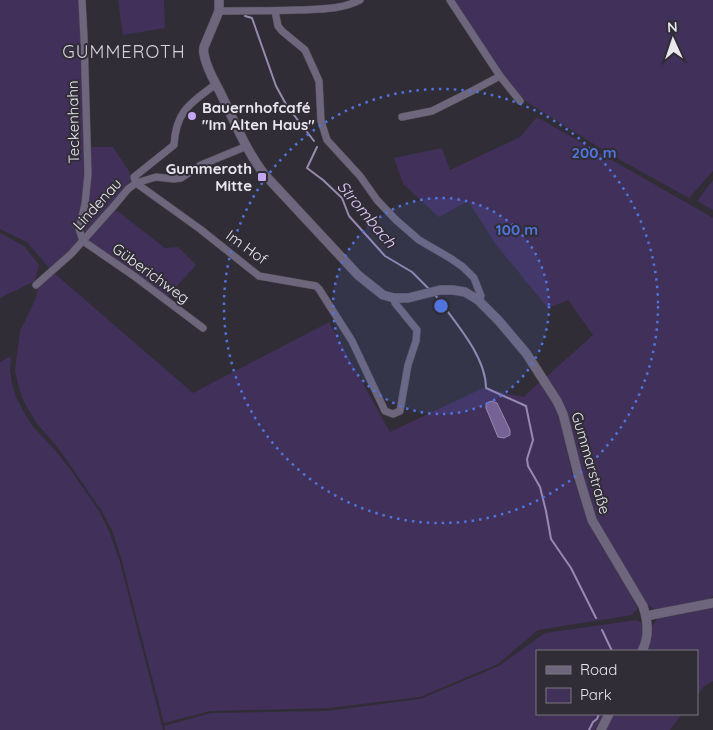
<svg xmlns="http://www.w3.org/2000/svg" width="713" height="730" font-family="Quicksand,sans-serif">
<rect width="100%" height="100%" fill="#312d36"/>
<g fill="#413059">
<path d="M0,0h79l7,174 -4,29 -8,26 6,12 -11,11 -20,16 -22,-26 -27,-13z"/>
<path d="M118,0h46l1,28 -42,7z"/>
<path d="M453,0h260v171l-24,27 -76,-42 -91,-57 -19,-24z"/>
<path d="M537,117l176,101v378l-4,3 -53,11 -9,-5 -52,-86 -13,-46 -37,-95 48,-43 -25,-35 -20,8 -51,-62 -29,-45 -29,16 -36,-33 -9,-26 48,-10 8,22 70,-33z"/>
<path d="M91,147h22l16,24 2,9 -44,51h-4l-2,-2 10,-55z"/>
<path d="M713,180v30l-16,-9z"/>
<path d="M116,210l49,38 13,-1 18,18 -29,32 -79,-57z"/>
<path d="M0,233l24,13 15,19 -4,16 -35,17z"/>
<path d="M54,273l139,120 136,-71 61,110 93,-44 40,9 17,-15 18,28 14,63 17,48 32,55 17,32 -6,7 -94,15 -40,34 -78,33 -92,11 -118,3 -46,12 -33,-126 -9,-36 -10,-31 -11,-20 -42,-61 -21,-24 -10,-16 -6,-12 -4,-14 -3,-12 5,-40 16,-33 2,-11z"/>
<path d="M11,356l-1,15 2,12 4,14 10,19 8,12 22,23 16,21 27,39 10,20 11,31 43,168h-163v-368z"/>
<path d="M713,607v74l-9,5 -7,10v-45h-51l5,-23 7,-10z"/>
<path d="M637,620l7,5 -1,18 -5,8h-101v63h67l-9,16h-430l-1,-4 47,-13 116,-2 93,-12 79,-33 46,-33z"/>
<path d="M613,714h69l-12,16h-66z"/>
</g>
<path fill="#766294" stroke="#988aaf" d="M492,401l5,2 13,27v5l-6,3 -6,-1 -12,-29v-5z"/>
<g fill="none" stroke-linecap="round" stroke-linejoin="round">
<g stroke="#988aaf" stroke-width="2">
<path d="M245,16l7,2 24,68 11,20 27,35"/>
<path d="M317,147l-10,21 16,12 19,18 7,18 36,40 27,16 16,16"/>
<path d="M436,296c18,25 50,60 50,92l40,18 7,34 -6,19 1,7 12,21 6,24 5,28 20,29 25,50"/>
<path d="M602,630l10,21"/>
<path d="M589,730l4,-8 4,-3 2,-5"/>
</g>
<g stroke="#4e4b53" stroke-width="8">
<g id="minor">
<path d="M82,0l2,38 4,136 -3,30 -6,25 4,12 51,35 69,52"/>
<path d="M450,0l50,76 20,25"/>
<path d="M219,11c27,0 53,0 79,-1 21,-1 43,0 62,-10"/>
<path d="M275,11l3,15 4,5 23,19 14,31 2,40 6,19 33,36 17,24 19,20 23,20 31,18 13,9 11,11 7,18 -3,4"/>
<path d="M216,84c-25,19 -40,26 -42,61l-40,32 2,6 64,46 59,47 57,10 3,3 33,52 33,70 8,3 7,-3 8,-46 8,-24 1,-11 -22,-27 -1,-5"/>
<path d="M402,117l30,-6 40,-20 28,-15"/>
<path d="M36,285l35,-31 42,-47 15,-18 8,-6 20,-6 18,2 7,-1 20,-13 46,-19"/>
</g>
</g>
<g stroke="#4e4b53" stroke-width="10">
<g id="tertiary">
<path d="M219,0v11l-15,36c0,3 -1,4 0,7 2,14 11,28 17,40 13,27 25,56 43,80l94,101 25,20 11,3h14l32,-8h13l12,2 13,8 21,21 27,32 31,48 6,13 15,60 14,46 51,86c5,15 7,30 -1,45"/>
<path d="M646,616l67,-13"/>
<path d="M601,730l8,-16"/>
</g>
</g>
<use href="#minor" stroke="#6e667c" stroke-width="7"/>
<use href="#tertiary" stroke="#6e667c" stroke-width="9"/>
</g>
<circle cx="441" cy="306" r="108" fill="#5074dd" fill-opacity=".12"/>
<g fill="none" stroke="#5074dd" stroke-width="2.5" stroke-dasharray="2.5 5">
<circle cx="441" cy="306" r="108"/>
<circle cx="441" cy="306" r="217"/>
</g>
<g fill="#c5a7f1" stroke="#312d36" stroke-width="2">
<circle cx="192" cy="116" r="5"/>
<rect x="257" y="172" width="10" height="10" rx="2.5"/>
</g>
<g text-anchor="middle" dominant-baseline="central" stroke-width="4" stroke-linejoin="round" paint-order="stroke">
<g font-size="15" font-weight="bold" fill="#e9e7ed" stroke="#312d36" text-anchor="start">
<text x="202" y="107">Bauernhofcafé<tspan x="202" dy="17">"Im Alten Haus"</tspan></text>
<text x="252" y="168" text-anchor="end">Gummeroth<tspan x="252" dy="17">Mitte</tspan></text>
</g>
<g font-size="15" fill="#e9e7ed" stroke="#312d36">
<text transform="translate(73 122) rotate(-91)">Teckenhahn</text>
<text transform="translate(97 204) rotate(-48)">Lindenau</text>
<text transform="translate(247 247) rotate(36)">Im Hof</text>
<text transform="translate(151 273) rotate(36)">Güberichweg</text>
<text transform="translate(591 463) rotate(74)">Gummarstraße</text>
</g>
<g font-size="16" font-style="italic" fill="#e1cffe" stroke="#312d36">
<text transform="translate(367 214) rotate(50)">Strombach</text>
</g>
<g font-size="18" letter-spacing="1" fill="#d4d0dc" stroke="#312d36">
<text x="124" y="51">GUMMEROTH</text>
</g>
</g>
<circle cx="441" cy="306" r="8" fill="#5074dd" stroke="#312d36" stroke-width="2.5"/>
<g font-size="15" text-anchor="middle" font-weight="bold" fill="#5074dd" stroke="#312d36" stroke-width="4" stroke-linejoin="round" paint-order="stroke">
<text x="594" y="158">200 m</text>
<text x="517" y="235">100 m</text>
</g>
<rect x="536" y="650" width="162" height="65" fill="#312d36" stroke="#7b777f"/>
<rect x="546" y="666" width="25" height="8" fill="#6e667c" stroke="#7b777f"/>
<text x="580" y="675" font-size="15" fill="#e9e7ed">Road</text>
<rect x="546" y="688" width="25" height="15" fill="#413059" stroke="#7b777f"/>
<text x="580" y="700" font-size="15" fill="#e9e7ed">Park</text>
<g transform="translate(673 40) rotate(357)" stroke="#312d36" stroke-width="4" paint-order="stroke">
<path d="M0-4L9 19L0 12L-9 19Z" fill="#e9e7ed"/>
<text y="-8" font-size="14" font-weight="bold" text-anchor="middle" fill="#e9e7ed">N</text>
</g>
</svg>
